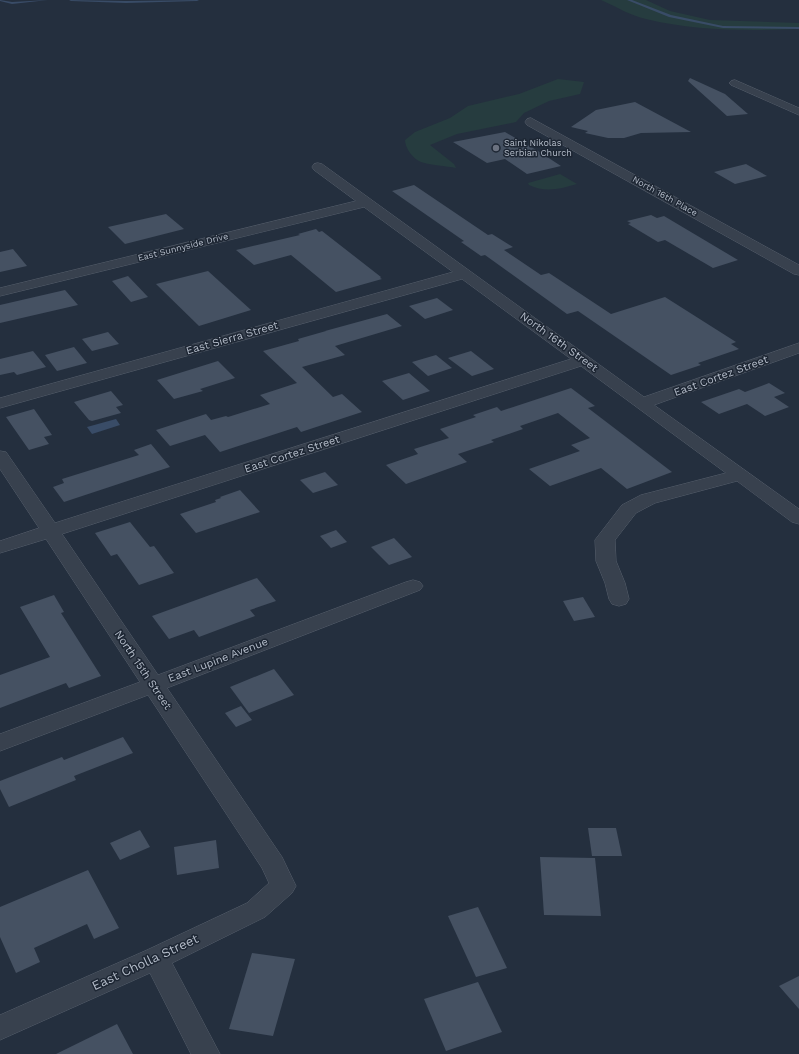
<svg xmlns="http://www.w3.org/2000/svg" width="799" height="1054" font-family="'Work Sans',sans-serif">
<rect width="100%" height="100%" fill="#242f3e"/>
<g fill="#263c3f">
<path d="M601,0h45l24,11 40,9 89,3v6c-51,2 -104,2 -153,-10 -15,-3 -31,-13 -45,-19z"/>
<path d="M558,79l26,3 -4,12 -31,7 -25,12 -8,9 -59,12 -27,11 24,19 2,4c-9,-2 -27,-3 -35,-6 -8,-3 -16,-14 -16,-22l10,-8 35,-14 18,-12 51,-12z"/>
<path d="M560,174l17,10c-17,5 -32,9 -48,1l-1,-2z"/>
</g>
<path fill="#394c67" d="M116,419l4,6 -28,9 -5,-7z"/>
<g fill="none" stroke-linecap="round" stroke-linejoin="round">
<g fill="#394c67" fill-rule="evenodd">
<path d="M0,0l12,2 36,-2 -36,4 -12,-3z"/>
<path d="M69,0l57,1 73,-1 -2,1 -71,2 -55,-2z"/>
<path d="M627,0h5l39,15 52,11 76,1v2l-76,-1 -54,-11z"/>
</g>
</g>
<g fill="#455162">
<path d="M690,78l35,16 23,20 -21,2 -39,-35z"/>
<path d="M635,102l56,30 -50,1 -17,5h-16l-23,-5 3,-2 -17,-4 25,-17z"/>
<path d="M505,132l33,19 23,15 -34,8 -22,-15 -18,4 -34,-21z"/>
<path d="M746,164l21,12 -32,8 -21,-12z"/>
<path d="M414,185l74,50 4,-1 21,13 -9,3 37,25 8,-2 62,41 54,-17 71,45 -5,2 8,5 -41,14 3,2 -30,10 -93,-64 -11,3 -82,-59 -4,1 -20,-14 3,-1 -72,-50z"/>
<path d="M166,214l18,15 -59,15 -17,-17z"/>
<path d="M651,215l6,3 7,-2 74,44 -25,8 -48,-28 -7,2 -30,-18 3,-1 -4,-2z"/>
<path d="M316,229l3,3 3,-1 59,46 -1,1 2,1 -46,13 -45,-37 -37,10 -18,-15 64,-15 -2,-1z"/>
<path d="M13,249l14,17 -27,6v-20z"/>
<path d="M208,271l43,39 -52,16 -43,-42z"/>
<path d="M128,276l20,21 -17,5 -19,-21z"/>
<path d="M65,290l13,15 -78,18v-18z"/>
<path d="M437,298l16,12 -28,9 -16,-13z"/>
<path d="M387,314l15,12 -67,20 10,9 -43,12 31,30 9,-3 20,18 -61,20 -4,-5 -77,25 -15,-17 -35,11 -14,-16 50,-16 5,6 15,-4 2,1 42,-13 -10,-9 37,-12 -34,-32 36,-10 -1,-2 28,-8h-1z"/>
<path d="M108,332l11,12 -27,7 -10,-12z"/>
<path d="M74,347l13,16 -30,8 -12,-16z"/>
<path d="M33,351l13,16 -29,8 -3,-3 -14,3v-16z"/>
<path d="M471,351l23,18 -22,7 -24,-18z"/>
<path d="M436,355l16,13 -24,8 -16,-14z"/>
<path d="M218,361l17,17 -35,11 3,2 -29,8 -17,-19z"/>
<path d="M409,373l21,18 -27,9 -21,-19z"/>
<path d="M769,383l16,10 -11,4 15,10 -24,9 -18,-12 -28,10 -18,-12 38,-13 6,3z"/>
<path d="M571,388l24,18 -7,2 84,64 -45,17 -26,-21 -51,18 -21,-17 51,-18 -9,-6 19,-7 -32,-25 -38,13 3,3 -32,11 3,2 -36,12 9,8 -61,22 -20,-19 32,-11 -4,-5 35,-11 -9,-9 36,-12 -3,-2 24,-8 4,4z"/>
<path d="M111,391l12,14 -7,2 5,6 -29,8 -3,-1 -15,-18z"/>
<path d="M34,409l18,26 -8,2 5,7 -20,6 -23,-33z"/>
<path d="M151,444l19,23 -106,35 -11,-15 11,-4 -2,-4 77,-24 -5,-5z"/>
<path d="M325,472l13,13 -25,8 -13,-13z"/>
<path d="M240,490l20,22 -64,21 -16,-19 36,-12 -1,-2 6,-2 -1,-1z"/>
<path d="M130,522l20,25 4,-1 20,27 -35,12 -22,-31 -6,2 -16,-23z"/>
<path d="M336,530l11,12 -16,6 -11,-12z"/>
<path d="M394,538l18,19 -23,8 -18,-18z"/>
<path d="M257,578l19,23 -26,9 5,6 -56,21 -5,-7 -25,9 -17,-23z"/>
<path d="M54,595l10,17 -3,1 40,63 -32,12 -3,-5 -66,25v-33l50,-18 -30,-50z"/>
<path d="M583,597l12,20 -21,4 -11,-20z"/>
<path d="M274,669l20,26 -45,18 -19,-26z"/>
<path d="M241,706l11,14 -16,7 -11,-14z"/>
<path d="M123,737l10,16 -59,23 2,4 -67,27 -9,-18v-8l62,-24 2,3z"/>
<path d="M588,828h28l6,28h-30z"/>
<path d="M140,830l10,17 -30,13 -10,-17z"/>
<path d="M216,840l3,28 -42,7 -3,-28z"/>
<path d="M540,857l55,1 6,58 -57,-1z"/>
<path d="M88,870l31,58 -25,11 -7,-15 -53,24 6,14 -24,11 -16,-36v-30z"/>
<path d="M478,907l29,61 -31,9 -28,-61z"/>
<path d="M252,953l43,6 -22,77 -44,-7z"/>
<path d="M799,976v33l-20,-23z"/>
<path d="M478,982l24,50 -56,19 -22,-52z"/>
<path d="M117,1024l16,30h-77z"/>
</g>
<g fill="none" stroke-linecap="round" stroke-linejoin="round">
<g stroke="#565f6c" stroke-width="1">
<g id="minor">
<path d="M735,80l64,28v7l-68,-30 -2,-2 2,-2z"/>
<path d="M531,118l268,147v10l-5,-1 -267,-149 -2,-3 2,-3z"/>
<path d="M318,163l4,1 322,233 155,-54v10l-145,52 145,104v15l-7,-2 -55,-41 -82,22 -19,10 -21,27 1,21 9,22 4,16 -3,5 -7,2 -7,-2 -3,-5 -4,-16 -9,-22 -1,-21 27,-35 19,-10 85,-22 -145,-107 -519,168 96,141 248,-93 7,-2 7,2 3,4 -3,4 -253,98 115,169 14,29 -4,7 -27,24 -93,46 48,91h-29l-41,-81 -150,67v-25l147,-65 100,-47 22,-20 -7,-15 -114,-173 -148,56v-17l140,-52 -94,-143 -46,14v-12l39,-13 -39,-59v-18l6,1 49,71 516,-164 -109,-80 -462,129v-10l453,-126 -89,-65 -364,89v-8l356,-87 -42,-31 -2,-3 2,-3z"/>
</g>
</g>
<use href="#minor" fill="#38414e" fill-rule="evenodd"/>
</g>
<circle fill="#6b7280" stroke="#1d2633" stroke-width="1.5" cx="496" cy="148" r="4"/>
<g text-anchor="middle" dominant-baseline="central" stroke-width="3" stroke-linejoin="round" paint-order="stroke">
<g font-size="9" fill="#b4bcc9" stroke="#1d2633" text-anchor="start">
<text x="504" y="143">Saint Nikolas<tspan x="504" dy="10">Serbian Church</tspan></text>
</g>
<g font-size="9" fill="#b4bcc9" stroke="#1d2633">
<text transform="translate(665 196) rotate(29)">North 16th Place</text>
<text transform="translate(183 247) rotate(-14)">East Sunnyside Drive</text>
</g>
<g font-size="11" fill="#b4bcc9" stroke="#1d2633">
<text transform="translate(232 338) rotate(-16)">East Sierra Street</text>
<text transform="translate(559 342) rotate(36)">North 16th Street</text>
<text transform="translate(721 376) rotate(-20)">East Cortez Street</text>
<text transform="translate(292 454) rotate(-18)">East Cortez Street</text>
<text transform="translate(218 660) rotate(-21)">East Lupine Avenue</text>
<text transform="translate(143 670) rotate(56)">North 15th Street</text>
</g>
<g font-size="13" fill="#b4bcc9" stroke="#1d2633">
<text transform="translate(145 962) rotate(-25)">East Cholla Street</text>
</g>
</g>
</svg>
